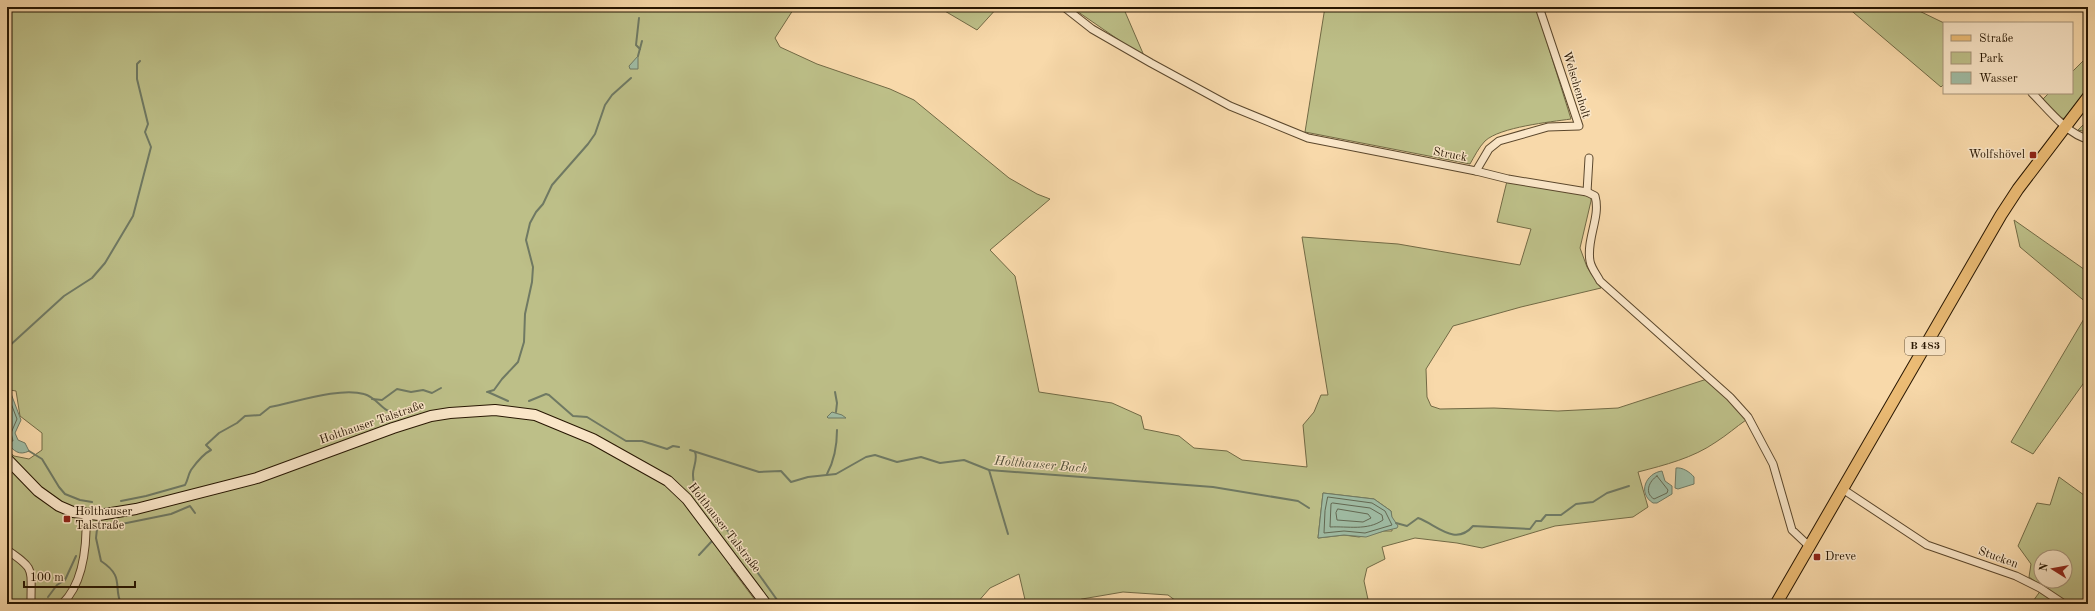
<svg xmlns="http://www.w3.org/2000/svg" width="2095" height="611" font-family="'Old Standard TT',serif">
<rect width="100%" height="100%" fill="#f8d9aa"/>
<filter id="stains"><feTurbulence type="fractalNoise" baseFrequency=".005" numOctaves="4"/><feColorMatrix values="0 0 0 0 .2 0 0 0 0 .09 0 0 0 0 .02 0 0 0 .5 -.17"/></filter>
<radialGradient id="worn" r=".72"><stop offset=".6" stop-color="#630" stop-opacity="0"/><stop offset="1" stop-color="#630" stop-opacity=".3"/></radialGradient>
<g fill="#bdbf88" stroke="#726a45" fill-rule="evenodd">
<path d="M7,7h781l5,3 -18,28 5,9 37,17 73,25 24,11 95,78 28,16 13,5 -60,51 25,26 24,116 73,11 29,13 3,13 35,7 15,12 33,3 15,9 65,7 -4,-42 11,-13 7,-17h7l-26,-158 96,7 122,21 11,-36 -34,-7 10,-41 76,11 8,5v4l-11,47 7,19 14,21 -80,19 -68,19 -27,43 1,28 4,9 9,3 54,-1 64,3 60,-3 89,-29 29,28 10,13c-10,7 -19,15 -30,22 -23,16 -51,23 -78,30l10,35 -15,10 -78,9 -73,22 -25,-5 -42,-5 -33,9 3,12 -18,9 -3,13 5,23h-189l-12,-9 -45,-3 -41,7 -15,5h-41l-7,-30 -29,14 -14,16h-203l-34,-41 -8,5 27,36h-751v-154l7,6 15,3 13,-9v-17l-22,-17 -4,-25 -6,-1 -3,-7zM1323,493l51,6 17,12 1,20h-8l-25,6 -15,-2 -26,3z"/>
<path d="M938,7h60l-21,23z"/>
<path d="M1071,7h52l22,51z"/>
<path d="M1325,7h211l35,112c-21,3 -71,8 -86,22 -6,6 -11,16 -15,23l-165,-32z"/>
<path d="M1847,7h64l33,16v61l-3,3z"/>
<path d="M2088,56v36l-20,27 -7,-1 -21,-16 9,-9h23v-21z"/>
<path d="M2088,120v12l-10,-2z"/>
<path d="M2014,220l74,52v32l-68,-57z"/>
<path d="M2088,312v65l-55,77 -22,-12z"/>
<path d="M2059,477l29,21v106h-20l-39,-27 2,-13 -13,-18 19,-43 13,2zM2041,557h24v24h-24z"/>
<path d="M2041,590l20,14h-30z"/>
</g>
<g fill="#9fbba3" stroke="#6f7963">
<path d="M638,56v13h-8l-1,-3z"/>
<path d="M7,383l14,37 -6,13 3,7 7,3 4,8c-10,5 -15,0 -22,-8z"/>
<path d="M832,412l10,3 4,3h-18l-1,-1z"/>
<path d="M1676,468c6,-1 14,4 18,9v7l-16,5 -3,-1z"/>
<path d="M1662,471l3,10 7,5v8l-15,9h-4c-16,-10 -7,-30 9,-32z"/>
<path d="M1323,493l51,6 17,12 1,6 6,9 -1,2 -13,3 -18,6 -22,-2 -26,3z"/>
</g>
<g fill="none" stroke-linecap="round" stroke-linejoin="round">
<g stroke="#636852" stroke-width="1">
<path d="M7,393l10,26 -6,14 2,8h-6"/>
<path d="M1657,476l11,14 -1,3 -13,6c-10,-6 -5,-18 3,-23z"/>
<path d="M1328,497l44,6 13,8 7,14 -27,8 -21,-2 -20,2 1,-22z"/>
<path d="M1333,503l37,5 12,7 1,5c-16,11 -35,6 -53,7l1,-23z"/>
<path d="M1338,509l30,5 3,4 -8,4 -26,-2 -1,-7z"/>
</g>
<g stroke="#6f7963" stroke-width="2">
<path d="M639,18l-3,27 4,4"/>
<path d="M638,56l4,-15"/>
<path d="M7,348l57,-52 28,-18 13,-15 28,-47 18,-69 -6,-15 3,-8 -11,-45v-15l3,-3"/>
<path d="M487,392l7,-2 8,-11 16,-17 6,-20 1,-28 7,-32 1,-15 -7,-27 4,-17 6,-11 7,-8 9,-19 36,-41 7,-10 10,-29 7,-10 19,-17"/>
<path d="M488,392l20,9"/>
<path d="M835,392l2,11 -1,9"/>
<path d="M372,399l10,1 15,-11 14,3 12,-2 9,3 9,-5"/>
<path d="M529,401l17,-7 3,1 24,21 14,1 39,24h16l25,8 6,-3 6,1"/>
<path d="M690,450l69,22 22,-1 10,11 17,-5 28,-3 30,-17 9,-2 22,7 24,-5 19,6 24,-3 25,10 224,17 85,14 11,7"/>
<path d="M29,451l13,8 17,28 6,7 15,6 12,2"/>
<path d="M695,452c3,7 -2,15 -2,22 -1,17 17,34 26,47l-1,6h7l55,77"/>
<path d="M989,470l19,64"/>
<path d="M827,474c7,-13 10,-30 10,-44"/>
<path d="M121,501l25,-5 39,-11c3,-5 3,-10 6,-15 5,-7 12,-16 20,-20l-5,-5 13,-12 18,-10 8,-7 15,-1 10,-8c26,-5 70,-20 94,-13 15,4 17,19 36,20"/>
<path d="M1396,523l11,3 11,-8c18,6 37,29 55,8l57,3 6,-8h5l5,-6h15l15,-11 17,-2 14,-9 22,-7"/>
<path d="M699,555l13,-14"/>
<path d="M48,597l9,-12 8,-5 11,-24"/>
<path d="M121,604c-8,-18 4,-27 -20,-43l-5,-23 1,-9 74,-15 19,-8 5,7"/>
</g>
<g stroke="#5b472c" stroke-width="9">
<g id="street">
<path d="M1064,7l28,22 59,34 79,43 78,32 168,33 32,8 79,13 8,4c6,21 -9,43 -5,65 1,7 7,14 10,20l130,116 18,20 25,47 19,66 18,17"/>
<path d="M2032,93c15,15 36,42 56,46"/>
<path d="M1476,171l13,-22 10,-8 49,-14 31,-1 -40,-119"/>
<path d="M1587,192l2,-34"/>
<path d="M1844,490l83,55 89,31 24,12 24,16"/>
<path d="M7,550c28,19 24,18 24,51l2,3"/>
<path d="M62,604c22,-21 25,-60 24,-90"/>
</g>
</g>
<g stroke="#271602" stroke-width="12">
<path id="secondary" d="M7,459l31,32 21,15 14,6 26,3 37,-6 121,-31 136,-50 38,-12 19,-3 45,-3 40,5 58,24 75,42 19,18 79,105"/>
</g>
<g stroke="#271602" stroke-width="13">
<path id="primary" d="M1776,604l225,-389 17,-26 70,-92"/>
</g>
<use href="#street" stroke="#fae6c8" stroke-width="7"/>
<use href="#secondary" stroke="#fae6c8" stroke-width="10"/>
<use href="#primary" stroke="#ecbc75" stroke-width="11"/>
</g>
<g fill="#8f2418" stroke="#fae6c8" stroke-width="1.5">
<rect x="2029" y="151" width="8" height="8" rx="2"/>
<rect x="63" y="515" width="8" height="8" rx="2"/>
<rect x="1813" y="553" width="8" height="8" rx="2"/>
</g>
<g text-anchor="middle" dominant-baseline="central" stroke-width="3" stroke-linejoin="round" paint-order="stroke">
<rect fill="#fae6c8" stroke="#66543d" stroke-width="1" x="1905" y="337" width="40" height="18" rx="3"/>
<g font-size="11" font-weight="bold" fill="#271602">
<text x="1925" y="346">B 483</text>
</g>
<g font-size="12" fill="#271602" stroke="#fae6c8">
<text transform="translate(1576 85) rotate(73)">Welschenholt</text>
<text transform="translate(1450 155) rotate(11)">Struck</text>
<text transform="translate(372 423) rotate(-19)">Holthauser Talstraße</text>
<text transform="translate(724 528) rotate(52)">Holthauser Talstraße</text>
<text transform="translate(1998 558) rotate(20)">Stucken</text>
</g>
<g font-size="12" fill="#271602" stroke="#fae6c8" text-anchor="start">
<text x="2025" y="155" text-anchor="end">Wolfshövel</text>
<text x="75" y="512">Holthauser<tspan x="75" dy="14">Talstraße</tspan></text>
<text x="1825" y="557">Dreve</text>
</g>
<g font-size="13" font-style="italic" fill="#51503a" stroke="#fae6c8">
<text transform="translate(1041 465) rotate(5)">Holthauser Bach</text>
</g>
</g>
<rect width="2095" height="611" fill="none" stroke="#f8d9aa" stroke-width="24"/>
<rect x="8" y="8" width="2079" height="595" fill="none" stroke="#271602" stroke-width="2"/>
<rect x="12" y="12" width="2071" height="587" fill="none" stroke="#271602"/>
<rect x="1943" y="22" width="130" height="72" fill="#fae6c8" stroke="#a69379"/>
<rect x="1951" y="35" width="20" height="6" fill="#ecbc75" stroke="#a69379"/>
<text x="1979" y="42" font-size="12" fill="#271602">Straße</text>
<rect x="1951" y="52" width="20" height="12" fill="#bdbf88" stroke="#a69379"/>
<text x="1979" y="62" font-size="12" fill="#271602">Park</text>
<rect x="1951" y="72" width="20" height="12" fill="#9fbba3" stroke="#a69379"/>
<text x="1979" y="82" font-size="12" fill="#271602">Wasser</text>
<g transform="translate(2053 569) rotate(281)"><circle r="19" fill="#fae6c8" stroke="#a69379"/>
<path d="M0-3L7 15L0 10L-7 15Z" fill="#8f2418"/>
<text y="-6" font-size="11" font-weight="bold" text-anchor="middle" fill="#271602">N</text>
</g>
<path d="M24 581v6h111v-6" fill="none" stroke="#271602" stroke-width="2"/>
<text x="30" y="581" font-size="12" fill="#271602" stroke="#fae6c8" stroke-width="3" paint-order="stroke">100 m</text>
<rect width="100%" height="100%" filter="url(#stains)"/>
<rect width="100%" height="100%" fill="url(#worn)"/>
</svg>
